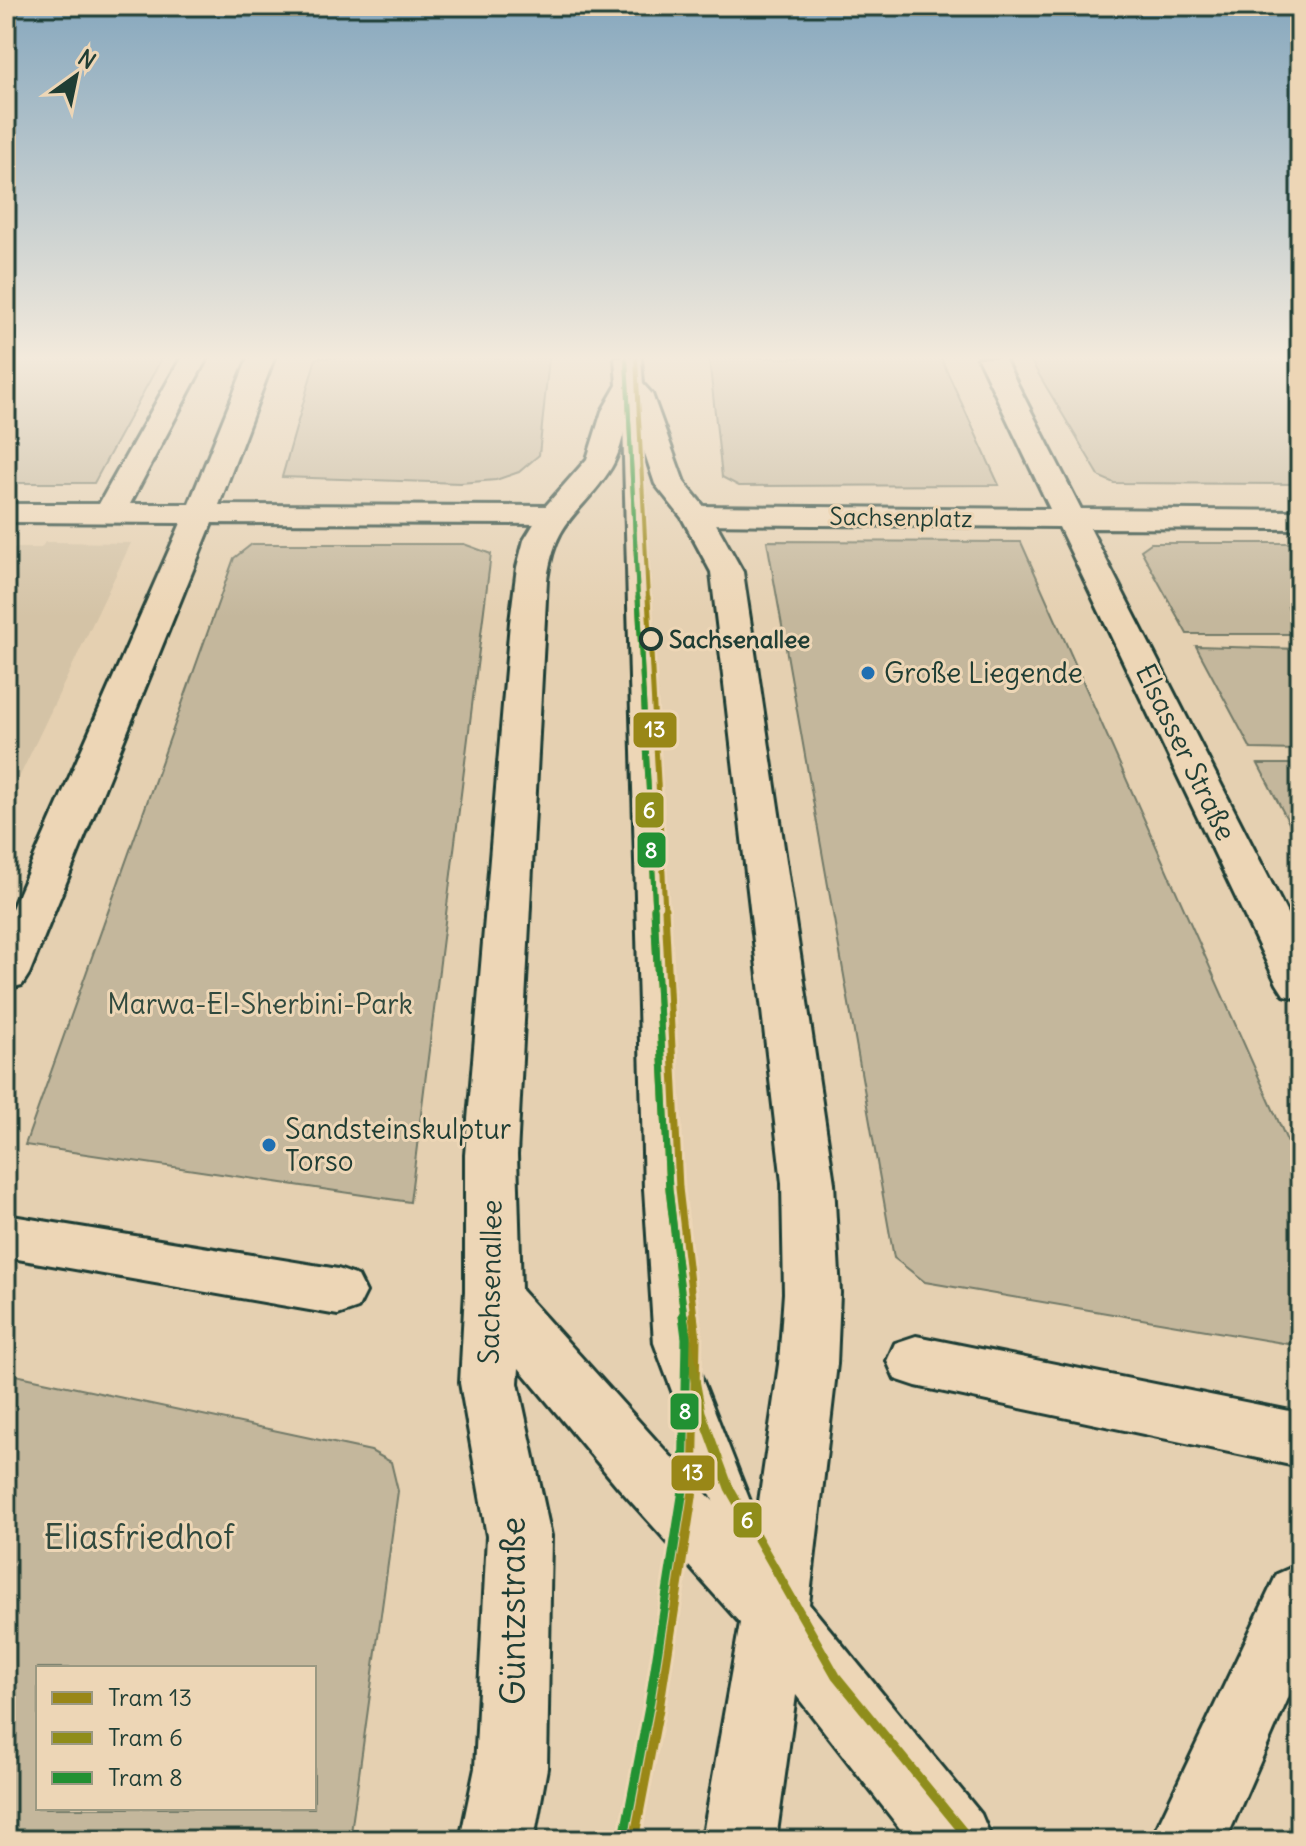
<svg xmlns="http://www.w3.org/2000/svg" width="1306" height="1846" font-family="Delius,sans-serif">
<rect width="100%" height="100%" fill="#e5d0b1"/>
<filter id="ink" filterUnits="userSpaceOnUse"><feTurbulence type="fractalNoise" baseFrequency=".0125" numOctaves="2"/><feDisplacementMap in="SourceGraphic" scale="16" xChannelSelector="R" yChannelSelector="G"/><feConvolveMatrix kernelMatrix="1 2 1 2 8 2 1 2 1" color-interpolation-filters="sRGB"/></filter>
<g filter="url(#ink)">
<path fill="#d4c3a6" d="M45,542l86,1 -125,262v-257h35z"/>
<g fill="#c4b79c" stroke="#727a68" stroke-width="2" fill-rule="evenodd">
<path d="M6,358h156l-68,125h-88z"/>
<path d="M316,358h233l-10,97 -20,17 -23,8 -36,3 -178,-6z"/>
<path d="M709,358h232l58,127 -260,1 -17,-9z"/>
<path d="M1029,358h271v126l-186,-1 -14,-6z"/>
<path d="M767,541l254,1 279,628v176l-375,-64 -31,-24z"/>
<path d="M1151,543h149v63l-12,1 12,27h-113l-46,-84z"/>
<path d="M252,544h212l27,10 -81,648 -385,-57 209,-587z"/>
<path d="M1196,646l104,3v101l-49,-1z"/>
<path d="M1258,764h42v80z"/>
<path d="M6,1373l365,78 20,11 7,29 -48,349h-344zM38,1668h276v140h-276z"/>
</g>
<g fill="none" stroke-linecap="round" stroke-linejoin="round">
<g stroke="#1f3d34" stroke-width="6">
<path id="lane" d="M630,381l8,5 38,803 12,154 87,222 -5,13 -14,5 -14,-5 -5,-13 -83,-222 -10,-154 -22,-803z"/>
</g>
<g stroke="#1f3d34" stroke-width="6">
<g id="street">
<path d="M181,358h26l-77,146h59l59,-146h26l-55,147 335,1 11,2 4,7 -4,7 -11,2 -342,-1 -183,451 -7,11 -16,4v-67l175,-399 -175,-1v-18h93z"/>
<path d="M978,358h26l77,151 219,2v18l-210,-1 210,411v60l-16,-4 -7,-11 -218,-457 -363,-3 -11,-2 -4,-7 4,-7 11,-2 354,3z"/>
<path d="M6,1215l332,54 20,7 8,16 -8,16 -20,7 -332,-58z"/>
<path d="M916,1336l384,77v54l-384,-81 -21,-7 -8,-18 8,-18z"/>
<path d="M1300,1564v107l-74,169h-75l126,-266z"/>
</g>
</g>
<g stroke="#1f3d34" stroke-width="6">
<path id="secondary" d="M615,358h26l2,26 9,10 32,88 27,33 32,57 91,611 6,110 -3,71 -28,240 172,210 11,26h-83l-113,-145 -20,145h-74l38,-217 -122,-136 -99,-119 -1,15 33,153 -4,232 -13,72h-74l15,-72 12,-232 -27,-153 5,-92v-136l45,-533 7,-55 7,-27 19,-31 44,-50 15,-48 15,-26zM630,408l25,76 27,34 29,54 71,611 2,110 -5,71 -26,179 -91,-96 -141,-157 -4,-135 30,-575c9,-65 34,-64 64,-112 11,-18 13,-40 19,-60z"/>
</g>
<use href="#lane" fill="#edd6b6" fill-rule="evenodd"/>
<use href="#street" fill="#edd6b6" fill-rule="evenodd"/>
<use href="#secondary" fill="#edd6b6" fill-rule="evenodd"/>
<g stroke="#edd6b6" stroke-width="8">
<path id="tram-1-far3" d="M636,358l12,241"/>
</g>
<g stroke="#edd6b6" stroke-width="10">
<path id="tram-1-far2" d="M648,597l17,314"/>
</g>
<g stroke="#edd6b6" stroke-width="13">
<path id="tram-1-far1" d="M665,909l14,279 15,129"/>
</g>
<g stroke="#edd6b6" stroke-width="15">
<path id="tram-1" d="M634,1840l25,-131 34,-218 3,-153 -3,-23"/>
</g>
<g stroke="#edd6b6" stroke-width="8">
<path id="tram-2-far3" d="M626,359l12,240"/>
</g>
<g stroke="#edd6b6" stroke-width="10">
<path id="tram-2-far2" d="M638,597l17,314"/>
</g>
<g stroke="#edd6b6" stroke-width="13">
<path id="tram-2-far1" d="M654,909l15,280 15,128"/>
</g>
<g stroke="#edd6b6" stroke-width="15">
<path id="tram-2" d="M683,1315l18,97 28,76 107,188 134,164"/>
</g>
<g stroke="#edd6b6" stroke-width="8">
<path id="tram-3-far3" d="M626,359l12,240"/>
</g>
<g stroke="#edd6b6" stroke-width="10">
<path id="tram-3-far2" d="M638,597l17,314"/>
</g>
<g stroke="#edd6b6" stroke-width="13">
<path id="tram-3-far1" d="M654,909l15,280 15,128"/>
</g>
<g stroke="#edd6b6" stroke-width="15">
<path id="tram-3" d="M624,1838l25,-131 34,-217 3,-152 -3,-23"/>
</g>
<use href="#tram-1-far3" stroke="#998717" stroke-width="4"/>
<use href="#tram-1-far2" stroke="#998717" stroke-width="5"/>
<use href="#tram-1-far1" stroke="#998717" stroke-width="7"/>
<use href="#tram-1" stroke="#998717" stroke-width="9"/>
<use href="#tram-2-far3" stroke="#8f8d1a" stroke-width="4"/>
<use href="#tram-2-far2" stroke="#8f8d1a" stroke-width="5"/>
<use href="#tram-2-far1" stroke="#8f8d1a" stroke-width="7"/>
<use href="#tram-2" stroke="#8f8d1a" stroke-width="9"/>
<use href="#tram-3-far3" stroke="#229133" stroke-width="4"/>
<use href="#tram-3-far2" stroke="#229133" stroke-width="5"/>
<use href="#tram-3-far1" stroke="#229133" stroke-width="7"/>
<use href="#tram-3" stroke="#229133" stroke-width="9"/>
</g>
</g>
<linearGradient id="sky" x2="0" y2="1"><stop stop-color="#87a8be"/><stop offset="0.58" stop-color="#f3eadc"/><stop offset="1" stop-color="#f3eadc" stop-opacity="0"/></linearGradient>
<rect width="1306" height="617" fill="url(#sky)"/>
<circle fill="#edd6b6" stroke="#1f3d34" stroke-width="4" cx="651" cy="639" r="10"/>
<g fill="#1f6fb2" stroke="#edd6b6" stroke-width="3">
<circle cx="868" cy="673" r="8"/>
<circle cx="269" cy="1145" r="8"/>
</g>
<g text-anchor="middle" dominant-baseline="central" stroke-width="6" stroke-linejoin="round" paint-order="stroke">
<g font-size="24" fill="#1f3d34" stroke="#edd6b6">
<text transform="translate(901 517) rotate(1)">Sachsenplatz</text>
</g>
<g font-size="24" font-weight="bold" fill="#1f3d34" stroke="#edd6b6" text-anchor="start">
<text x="669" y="639">Sachsenallee</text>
</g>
<g font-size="28" fill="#1f3d34" stroke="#edd6b6" text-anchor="start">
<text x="884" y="673">Große Liegende</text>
<text x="285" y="1129">Sandsteinskulptur<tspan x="285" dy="32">Torso</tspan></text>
</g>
<g font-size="28" fill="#1f3d34" stroke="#edd6b6">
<text transform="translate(1186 752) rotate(64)">Elsasser Straße</text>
<text transform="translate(490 1282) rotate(-89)">Sachsenallee</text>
</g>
<g font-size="28" fill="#30493e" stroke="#edd6b6">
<text x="260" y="1004">Marwa-El-Sherbini-Park</text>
</g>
<g font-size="34" fill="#30493e" stroke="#edd6b6">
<text x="139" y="1536">Eliasfriedhof</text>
</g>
<g font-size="34" fill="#1f3d34" stroke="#edd6b6">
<text transform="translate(512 1611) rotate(-90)">Güntzstraße</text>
</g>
</g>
<g stroke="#edd6b6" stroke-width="3">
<rect x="632" y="711" width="46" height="38" rx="8" fill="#998717"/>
<rect x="634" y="791" width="31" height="38" rx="8" fill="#8f8d1a"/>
<rect x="636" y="831" width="31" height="38" rx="8" fill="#229133"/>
<rect x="669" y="1392" width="31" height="39" rx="8" fill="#229133"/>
<rect x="670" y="1454" width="46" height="38" rx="8" fill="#998717"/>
<rect x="732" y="1501" width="31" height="38" rx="8" fill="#8f8d1a"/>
</g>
<g font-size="22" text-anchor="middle" font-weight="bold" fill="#fff">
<text x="655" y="737">13</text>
<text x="649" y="818">6</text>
<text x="651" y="858">8</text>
<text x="685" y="1419">8</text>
<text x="693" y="1480">13</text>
<text x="747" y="1528">6</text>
</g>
<rect width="1306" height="1846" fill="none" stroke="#edd6b6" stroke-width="32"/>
<rect x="16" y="16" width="1274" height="1814" fill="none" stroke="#1f3d34" stroke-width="3" filter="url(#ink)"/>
<rect x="36" y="1666" width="280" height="144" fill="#edd6b6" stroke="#9b9982" stroke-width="2"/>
<rect x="52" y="1692" width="40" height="12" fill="#998717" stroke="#9b9982" stroke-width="2"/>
<text x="108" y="1706" font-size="24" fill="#1f3d34">Tram 13</text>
<rect x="52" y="1732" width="40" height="12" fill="#8f8d1a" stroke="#9b9982" stroke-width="2"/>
<text x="108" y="1746" font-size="24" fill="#1f3d34">Tram 6</text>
<rect x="52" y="1772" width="40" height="12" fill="#229133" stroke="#9b9982" stroke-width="2"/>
<text x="108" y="1786" font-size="24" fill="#1f3d34">Tram 8</text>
<g transform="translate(76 76) rotate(33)" stroke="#edd6b6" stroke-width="6" paint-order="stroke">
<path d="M0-6L14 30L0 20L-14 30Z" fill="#1f3d34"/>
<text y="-12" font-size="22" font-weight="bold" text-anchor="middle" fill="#1f3d34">N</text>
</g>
</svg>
